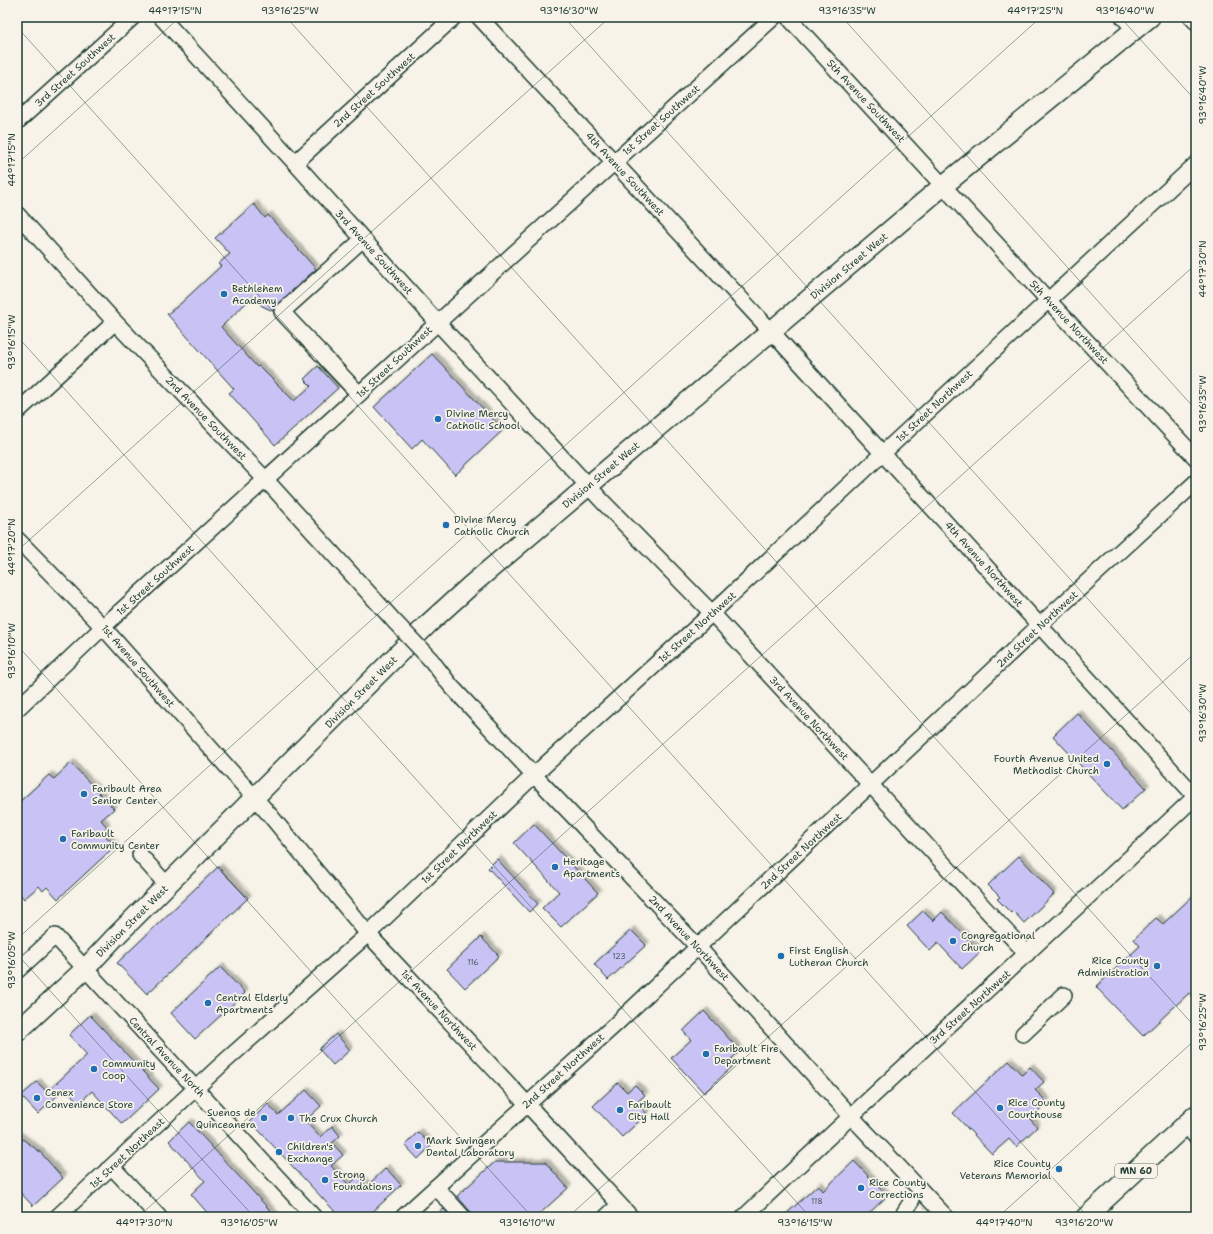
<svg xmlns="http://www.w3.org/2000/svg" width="1213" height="1234" font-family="'Shantell Sans',sans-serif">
<defs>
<filter id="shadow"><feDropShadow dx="3.5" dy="-3.5" stdDeviation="1" flood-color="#0004"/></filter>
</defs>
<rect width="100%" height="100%" fill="#f7f3e8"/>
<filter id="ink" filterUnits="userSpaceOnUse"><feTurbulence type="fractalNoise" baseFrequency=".025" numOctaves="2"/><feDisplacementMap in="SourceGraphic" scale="8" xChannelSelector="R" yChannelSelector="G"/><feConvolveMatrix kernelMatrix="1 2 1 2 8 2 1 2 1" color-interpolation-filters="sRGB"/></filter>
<g filter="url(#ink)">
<g fill="#c9c3f5" stroke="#1f3d34" filter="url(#shadow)">
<path d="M254,204l11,14 3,-3 48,54 -40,36 -3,6 -11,-5 -10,-9 -31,30 36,40 2,-1 35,35 17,-15 -7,-7 14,-13 20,22 -63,57 -46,-52 5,-4 -67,-75 11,-8 43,-40 -3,-2 12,-10 -15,-16z"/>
<path d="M432,354l71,76 -48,45 -33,-36 -10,10 -38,-42z"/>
<path d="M1077,713l69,75 -24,22 -69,-74z"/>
<path d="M71,763l43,46 -13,11 6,7 -5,5 13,14 -57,53 -11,-12 -4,4 -4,-5 -15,13 -7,-9v-86l32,-29 5,4z"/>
<path d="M534,824l64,69 -37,34 -19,-19 17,-16 -45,-49z"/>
<path d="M1019,856l35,38 -30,29 -11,-12 -2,2 -14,-14 3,-2 -12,-12z"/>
<path d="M497,859l41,45 -9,8 -41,-44z"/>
<path d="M218,867l30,31 -101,96 -30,-31z"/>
<path d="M1196,893v107l-7,-7 -46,43 -47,-49 44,-41 -6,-7 22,-21 7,6z"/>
<path d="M923,911l10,10 9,-9 38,40 -18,17 -24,-26 -8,8 -23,-25z"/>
<path d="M631,930l15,15 -38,35 -14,-16z"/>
<path d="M481,937l18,19 -34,32 -18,-19z"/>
<path d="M220,967l25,26 -50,46 -24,-26z"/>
<path d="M704,1011l36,40 -11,10 4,5 -29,27 -33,-35 20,-18 -8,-9z"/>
<path d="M90,1015l69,74 -37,35 -30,-33 -13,12 -14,-15 -27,26 -17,-18 16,-14 10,10 40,-37 -18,-20z"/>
<path d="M336,1034l14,16 -17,15 -14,-16z"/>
<path d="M1009,1061l13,14 8,-8 14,15 -9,8 12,12 -17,17 7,8 -21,20 -7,-8 -17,15 -39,-41z"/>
<path d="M618,1083l9,9 8,-7 10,10 -9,8 11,11 -25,23 -29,-31z"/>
<path d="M306,1090l15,16 -16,15 15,16 12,-11 8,10 -8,7 11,12 -12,11 18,19 9,-9 9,10 19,-18 15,17 -34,32h-27l-90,-96 18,-17 10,11z"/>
<path d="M189,1122l78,85 9,10h-65l-20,-23 14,-13 -36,-40z"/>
<path d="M418,1132l13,14 -13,13 -13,-14z"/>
<path d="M17,1135l23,17 23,26 -30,28 -16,-17z"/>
<path d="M854,1161l33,35 -22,21h-82l35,-32 5,6z"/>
<path d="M495,1162h50l23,26 -32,29h-64l-2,-6 -13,-15z"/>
<path d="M444,1209l7,8h-17z"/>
</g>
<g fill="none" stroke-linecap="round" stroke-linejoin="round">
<g stroke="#1f3d34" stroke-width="18">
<g id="minor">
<path d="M161,17l134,146 142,159 166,180 109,111 315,341"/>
<path d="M479,17l292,314 425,466"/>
<path d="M788,17l260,283 148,158"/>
<path d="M1123,17l12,13"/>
<path d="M1191,17l5,5"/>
<path d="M17,122l116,-105"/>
<path d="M295,163l159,-146"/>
<path d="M17,214l98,108 151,158 129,142"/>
<path d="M359,394l-77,-82 81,-73"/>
<path d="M17,412l98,-90"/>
<path d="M17,539l86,88 166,187 99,120 159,170 104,113"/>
<path d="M431,660l20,26 83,89 164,172 152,168 96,102"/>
<path d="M17,709l86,-82 671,-610"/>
<path d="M140,855l27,30"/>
<path d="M17,971l38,-35 259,281"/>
<path d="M1023,1034l41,-39"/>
<path d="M1186,1125l10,12"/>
<path d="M112,1167l47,50"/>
<path d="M436,1187l27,30"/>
<path d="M57,1217l166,-154 145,-129 166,-159 178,-162 171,-160 313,-289"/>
<path d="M403,1217l214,-194 423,-398 156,-143"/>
<path d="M606,1217l13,-12"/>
<path d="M744,1217c149,-142 302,-280 452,-421"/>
<path d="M904,1217v-4l7,-11"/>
</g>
</g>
<g stroke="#1f3d34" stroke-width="22">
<g id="major">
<path d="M17,1032l68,-63 29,-31 314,-314 42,-38 118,-100 356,-301 206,-168"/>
<path d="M1086,1217l110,-102"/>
</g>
</g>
<use href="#minor" stroke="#f7f3e8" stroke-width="15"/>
<use href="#major" stroke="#f7f3e8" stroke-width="19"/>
<g stroke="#1f3d34" stroke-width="18" stroke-linecap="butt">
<path id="minor-bridge" d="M395,622l36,38"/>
</g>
<use href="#minor-bridge" stroke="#f7f3e8" stroke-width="15"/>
</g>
</g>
<path fill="none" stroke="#1f3d34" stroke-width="1" stroke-opacity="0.45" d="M286,17l910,1011M564,17l632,702M842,17l354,393M1120,17l76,84M17,27l1071,1190M17,164l163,-147M17,336l793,881M17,551l593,-534M17,645l515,572M17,939l1024,-922M17,954l237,263M138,1217l1058,-953M568,1217l628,-565M998,1217l198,-178"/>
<g fill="#1f6fb2" stroke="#f7f3e8" stroke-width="1.5">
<circle cx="224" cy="294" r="4"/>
<circle cx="438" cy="419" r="4"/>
<circle cx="446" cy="525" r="4"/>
<circle cx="1107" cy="764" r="4"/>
<circle cx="84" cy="794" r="4"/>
<circle cx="63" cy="839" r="4"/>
<circle cx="555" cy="867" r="4"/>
<circle cx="953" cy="941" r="4"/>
<circle cx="781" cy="956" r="4"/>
<circle cx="1157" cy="966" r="4"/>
<circle cx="208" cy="1003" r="4"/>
<circle cx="706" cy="1054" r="4"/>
<circle cx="94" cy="1069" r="4"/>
<circle cx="37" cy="1098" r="4"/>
<circle cx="1000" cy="1108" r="4"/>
<circle cx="620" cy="1110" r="4"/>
<circle cx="264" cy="1118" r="4"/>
<circle cx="291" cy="1118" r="4"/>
<circle cx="418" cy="1146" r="4"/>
<circle cx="279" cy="1152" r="4"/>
<circle cx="1059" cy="1169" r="4"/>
<circle cx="325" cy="1180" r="4"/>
<circle cx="861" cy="1188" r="4"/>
</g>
<g text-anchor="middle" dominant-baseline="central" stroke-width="3.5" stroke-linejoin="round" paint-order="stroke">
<g font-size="8" fill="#4a5e64">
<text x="619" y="956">123</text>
<text x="473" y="962">116</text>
<text x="817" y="1201">118</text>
</g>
<rect fill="#f7f3e8" stroke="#60746a" stroke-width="1" x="1115" y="1164" width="42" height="14" rx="3"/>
<g font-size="9" font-weight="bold" fill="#1f3d34">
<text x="1136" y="1171">MN 60</text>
</g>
<g font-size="10" fill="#1f3d34" stroke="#f7f3e8">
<text transform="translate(75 70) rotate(-42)">3rd Street Southwest</text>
<text transform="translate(374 90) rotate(-42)">2nd Street Southwest</text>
<text transform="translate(866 101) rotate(47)">5th Avenue Southwest</text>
<text transform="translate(661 120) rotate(-42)">1st Street Southwest</text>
<text transform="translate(625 174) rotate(47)">4th Avenue Southwest</text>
<text transform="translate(374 252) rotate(48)">3rd Avenue Southwest</text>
<text transform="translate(849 266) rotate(-40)">Division Street West</text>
<text transform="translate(1069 322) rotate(47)">5th Avenue Northwest</text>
<text transform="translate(394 362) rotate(-43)">1st Street Southwest</text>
<text transform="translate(934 406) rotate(-43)">1st Street Northwest</text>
<text transform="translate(206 418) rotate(46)">2nd Avenue Southwest</text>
<text transform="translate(601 475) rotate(-40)">Division Street West</text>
<text transform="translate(984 564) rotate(48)">4th Avenue Northwest</text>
<text transform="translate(155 580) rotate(-42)">1st Street Southwest</text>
<text transform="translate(697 627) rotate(-42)">1st Street Northwest</text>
<text transform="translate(1037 629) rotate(-43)">2nd Street Northwest</text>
<text transform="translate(138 666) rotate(49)">1st Avenue Southwest</text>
<text transform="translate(361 692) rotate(-45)">Division Street West</text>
<text transform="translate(809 718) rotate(47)">3rd Avenue Northwest</text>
<text transform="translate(459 847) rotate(-44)">1st Street Northwest</text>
<text transform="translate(801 851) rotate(-43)">2nd Street Northwest</text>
<text transform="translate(132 921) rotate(-45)">Division Street West</text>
<text transform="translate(689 938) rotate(47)">2nd Avenue Northwest</text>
<text transform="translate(970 1007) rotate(-42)">3rd Street Northwest</text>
<text transform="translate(439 1010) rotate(47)">1st Avenue Northwest</text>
<text transform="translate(167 1057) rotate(47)">Central Avenue North</text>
<text transform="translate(563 1071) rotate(-42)">2nd Street Northwest</text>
<text transform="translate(127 1153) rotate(-43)">1st Street Northeast</text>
</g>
<g font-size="10" fill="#1f3d34" stroke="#f7f3e8" text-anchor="start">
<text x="232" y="288">Bethlehem<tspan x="232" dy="12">Academy</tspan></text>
<text x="446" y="413">Divine Mercy<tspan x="446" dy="12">Catholic School</tspan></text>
<text x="454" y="519">Divine Mercy<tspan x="454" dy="12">Catholic Church</tspan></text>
<text x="1099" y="758" text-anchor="end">Fourth Avenue United<tspan x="1099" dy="12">Methodist Church</tspan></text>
<text x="92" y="788">Faribault Area<tspan x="92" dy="12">Senior Center</tspan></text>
<text x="71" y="833">Faribault<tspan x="71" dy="12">Community Center</tspan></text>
<text x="563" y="861">Heritage<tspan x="563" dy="12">Apartments</tspan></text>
<text x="961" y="935">Congregational<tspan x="961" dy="12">Church</tspan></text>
<text x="789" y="950">First English<tspan x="789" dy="12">Lutheran Church</tspan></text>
<text x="1149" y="960" text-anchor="end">Rice County<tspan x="1149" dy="12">Administration</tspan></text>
<text x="216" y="997">Central Elderly<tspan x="216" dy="12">Apartments</tspan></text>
<text x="714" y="1048">Faribault Fire<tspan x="714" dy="12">Department</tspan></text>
<text x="102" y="1063">Community<tspan x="102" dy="12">Coop</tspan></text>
<text x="45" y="1092">Cenex<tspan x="45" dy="12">Convenience Store</tspan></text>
<text x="1008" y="1102">Rice County<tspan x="1008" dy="12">Courthouse</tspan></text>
<text x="628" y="1104">Faribault<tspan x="628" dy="12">City Hall</tspan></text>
<text x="256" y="1112" text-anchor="end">Suenos de<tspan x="256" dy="12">Quinceanera</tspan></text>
<text x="299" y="1118">The Crux Church</text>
<text x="426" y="1140">Mark Swingen<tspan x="426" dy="12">Dental Laboratory</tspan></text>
<text x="287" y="1146">Children's<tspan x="287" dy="12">Exchange</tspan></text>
<text x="1051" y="1163" text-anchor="end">Rice County<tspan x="1051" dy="12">Veterans Memorial</tspan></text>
<text x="333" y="1174">Strong<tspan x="333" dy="12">Foundations</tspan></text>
<text x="869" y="1182">Rice County<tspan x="869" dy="12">Corrections</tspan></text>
</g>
</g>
<rect width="1213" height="1234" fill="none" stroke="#f7f3e8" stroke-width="44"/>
<rect x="22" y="22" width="1169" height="1190" fill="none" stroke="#1f3d34" stroke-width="1.5"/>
<g font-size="10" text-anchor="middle" fill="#1f3d34">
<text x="175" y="14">44°17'15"N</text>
<text x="290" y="14">93°16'25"W</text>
<text x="569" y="14">93°16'30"W</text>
<text x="847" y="14">93°16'35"W</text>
<text x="1035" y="14">44°17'25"N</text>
<text x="1125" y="14">93°16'40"W</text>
<text transform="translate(1202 95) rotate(-90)" y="4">93°16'40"W</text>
<text transform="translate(11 160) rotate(-90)" y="4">44°17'15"N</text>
<text transform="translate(1202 269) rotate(-90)" y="4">44°17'30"N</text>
<text transform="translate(11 342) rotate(-90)" y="4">93°16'15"W</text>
<text transform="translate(1202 404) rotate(-90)" y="4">93°16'35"W</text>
<text transform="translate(11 547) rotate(-90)" y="4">44°17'20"N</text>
<text transform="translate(11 651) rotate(-90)" y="4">93°16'10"W</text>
<text transform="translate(1202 713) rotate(-90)" y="4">93°16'30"W</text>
<text transform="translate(11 960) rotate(-90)" y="4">93°16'05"W</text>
<text transform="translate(1202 1022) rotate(-90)" y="4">93°16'25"W</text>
<text x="144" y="1226">44°17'30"N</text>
<text x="249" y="1226">93°16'05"W</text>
<text x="527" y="1226">93°16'10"W</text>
<text x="805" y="1226">93°16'15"W</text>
<text x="1004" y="1226">44°17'40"N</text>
<text x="1084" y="1226">93°16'20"W</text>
</g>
</svg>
